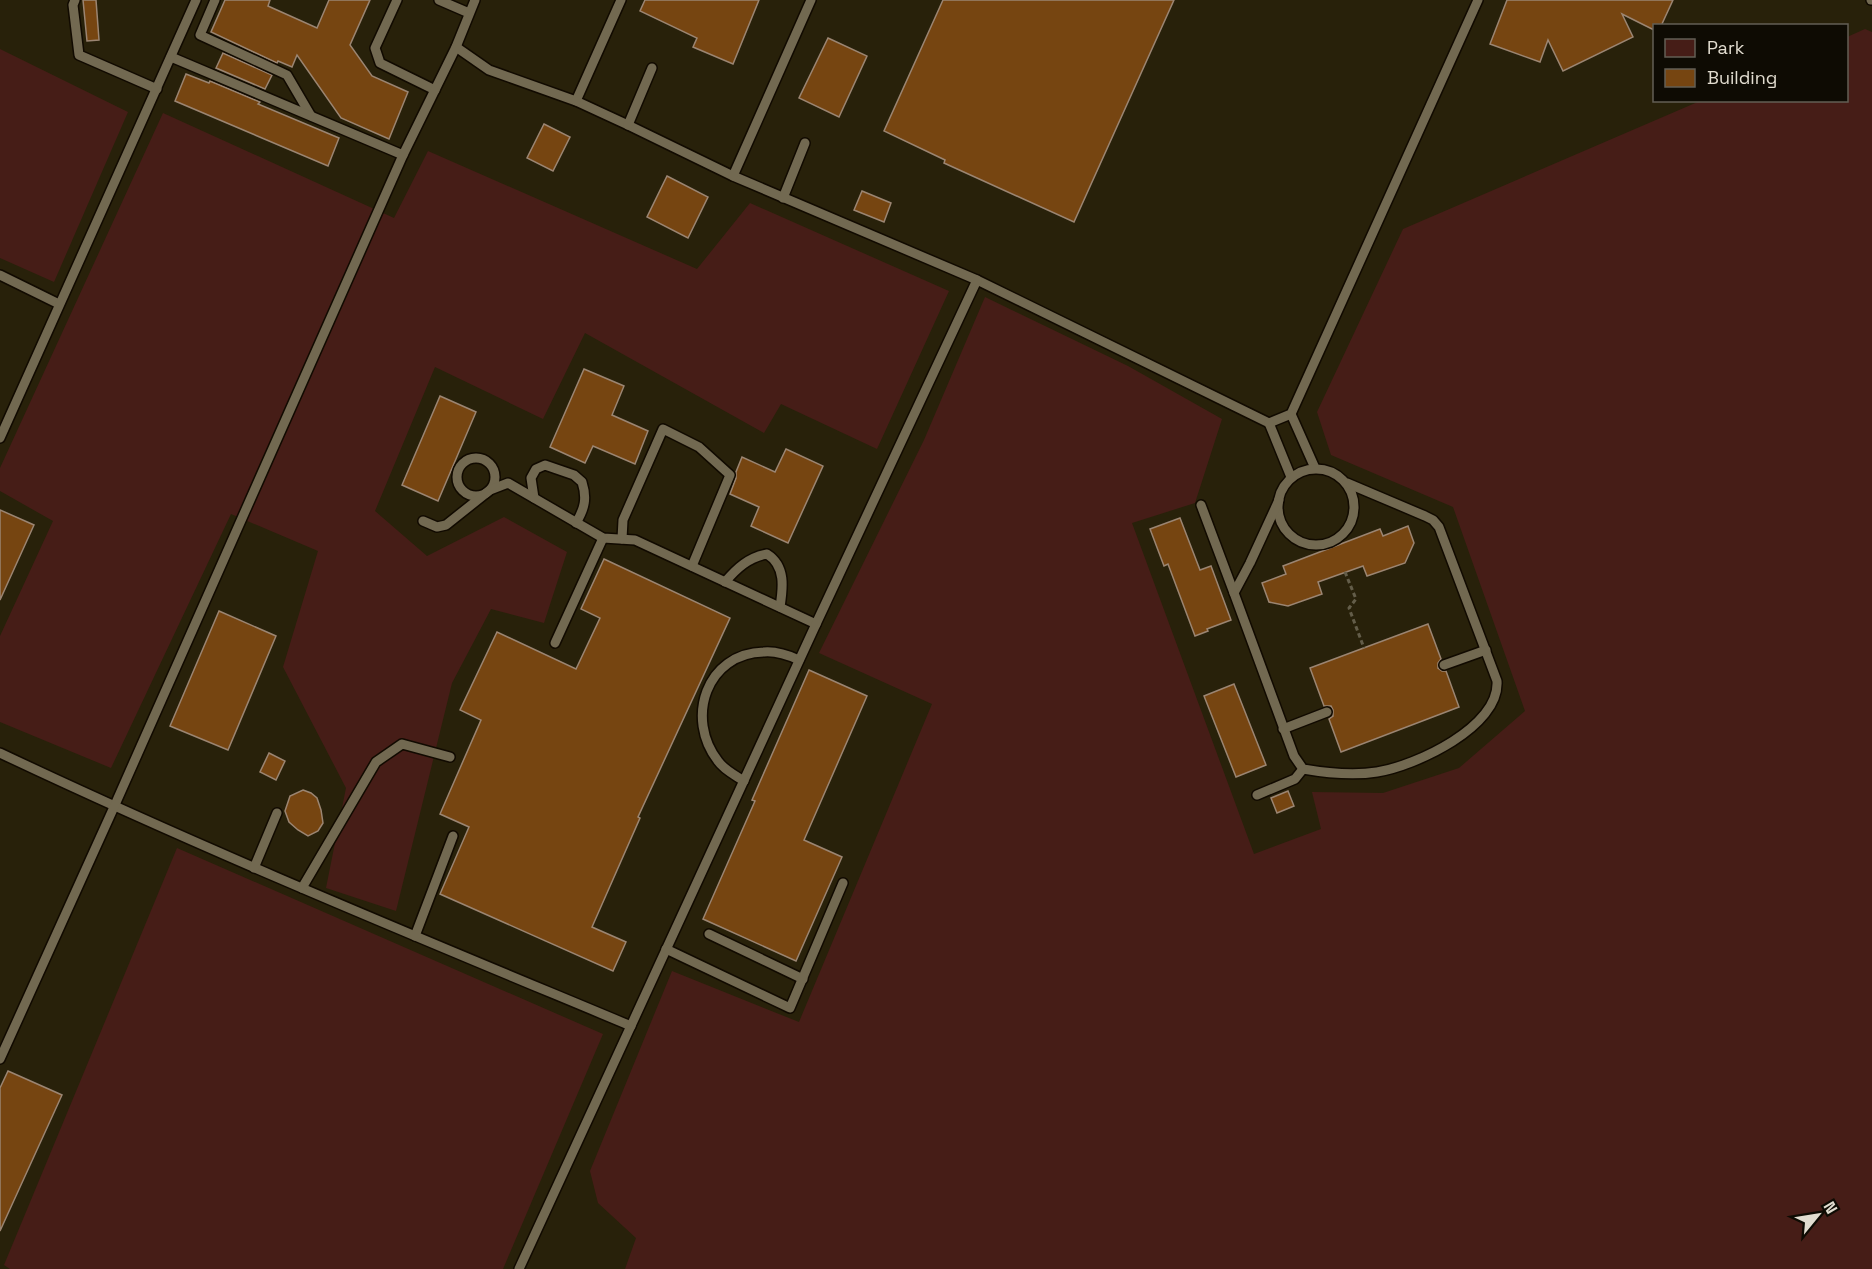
<svg xmlns="http://www.w3.org/2000/svg" width="1872" height="1269" font-family="'Space Grotesk',sans-serif">
<rect width="100%" height="100%" fill="#28210a"/>
<g fill="#461d17">
<path d="M1865,29l7,3v1237h-1247l11,-31 -38,-35 -8,-32 82,-200 127,51 133,-318 -113,-51 105,-213 61,-143 143,69 94,53 -27,84 -63,20 122,331 67,-25 -9,-37 71,1 76,-25 66,-57 -72,-204 -122,-52 -14,-43 86,-183 297,-128 146,-1 1,-63z"/>
<path d="M0,49l128,63 -74,170 -54,-24z"/>
<path d="M163,113l231,105 34,-67 269,118 53,-66 199,88 -72,158 -96,-45 -17,29 -179,-100 -42,86 -108,-52 -60,144 52,45 77,-39 63,35 -23,71 -53,-14 -39,74 -56,228 -70,-23 20,-100 -63,-121 35,-116 -87,-37 -120,254 -111,-46v-86l53,-115 -53,-30v-23z"/>
<path d="M177,848l426,186 -100,235h-493l-6,-4z"/>
</g>
<g fill="#764511" stroke="#9b8572" stroke-width="1.5">
<path d="M83,0h13l3,40 -12,1z"/>
<path d="M225,0h45l-2,6 49,22 12,-28h41l-20,45 22,31 36,16 -19,47 -48,-21 -44,-63 -5,12 -14,-6 -1,2 -66,-31z"/>
<path d="M645,0h114l-26,64 -40,-17 4,-9 -57,-27z"/>
<path d="M943,0h231l-100,222 -130,-59 1,-3 -61,-29z"/>
<path d="M1507,0h166l-12,26h-7v4l-32,-16 11,23 -70,34 -15,-31 -8,22 -50,-18z"/>
<path d="M828,38l39,18 -28,61 -40,-19z"/>
<path d="M223,53l49,22 -7,14 -49,-21z"/>
<path d="M186,74l23,9 1,-2 50,21 -2,2 81,34 -11,28 -153,-65z"/>
<path d="M544,124l26,13 -17,34 -26,-13z"/>
<path d="M667,176l41,21 -20,41 -41,-21z"/>
<path d="M862,191l29,12 -7,19 -30,-12z"/>
<path d="M584,369l40,17 -12,29 36,16 -13,33 -42,-18 -8,17 -35,-16z"/>
<path d="M440,396l36,16 -38,89 -36,-16z"/>
<path d="M786,449l37,17 -35,77 -37,-17 8,-19 -29,-13 6,-16v-6l6,-15 33,15z"/>
<path d="M0,510l34,15 -34,75z"/>
<path d="M1180,518l20,52 11,-4 20,54 -24,9 1,2 -13,5 -27,-72 -4,2 -14,-37z"/>
<path d="M1408,526l6,17 -9,20 -38,13 -4,-10 -45,16 4,12 -34,12 -19,-4 -7,-19 24,-9 -3,-8 97,-37 3,7z"/>
<path d="M604,559l126,59 -92,199 2,1 -48,109 34,15 -13,29 -173,-77 29,-67 -29,-13 41,-94 -21,-10 37,-78 79,37 24,-51 -19,-9z"/>
<path d="M219,611l57,25 -48,114 -58,-24z"/>
<path d="M1428,624l13,35 -3,4v5l4,3h4l13,36 -118,45 -12,-33 4,-3v-6l-2,-4h-7l-14,-38z"/>
<path d="M809,670l58,26 -63,144 38,17 -46,104 -93,-42 52,-118 -3,-1z"/>
<path d="M1234,684l32,81 -30,12 -32,-81z"/>
<path d="M269,753l16,8 -9,19 -16,-8z"/>
<path d="M303,790l8,3 6,5 4,12 2,13 -5,8 -10,5 -10,-6 -9,-8 -4,-11 5,-15z"/>
<path d="M1288,791l6,15 -17,7 -6,-15z"/>
<path d="M8,1071l54,24 -62,136v-143z"/>
</g>
<g fill="none" stroke-linecap="round" stroke-linejoin="round">
<g stroke="#110a00" stroke-width="12">
<g id="lane">
<path d="M75,0l-2,5 6,50 78,34"/>
<path d="M215,0l-15,35 87,40 24,41"/>
<path d="M397,0l-22,48 5,15 55,27"/>
<path d="M439,0l30,13"/>
<path d="M1871,0h1"/>
<path d="M456,47l33,23 87,31 52,24 105,51 244,104 292,143 22,-9 187,-414"/>
<path d="M171,57l232,98"/>
<path d="M576,101l45,-101"/>
<path d="M628,125l24,-57"/>
<path d="M733,176l78,-176"/>
<path d="M783,198l22,-55"/>
<path d="M0,275l59,29"/>
<path d="M1291,414l24,54"/>
<path d="M1269,423l22,54"/>
<path d="M0,438l196,-438"/>
<circle cx="476" cy="477" r="19"/>
<circle cx="1316" cy="507" r="38"/>
<path d="M534,498l-3,-20 5,-9 9,-4 29,10 8,7c5,16 3,26 -6,41"/>
<path d="M1279,500l-29,63 -16,30 60,163 9,13c23,4 50,7 74,3 38,-6 123,-45 120,-91l-58,-154 -6,-7 -8,-4 -78,-33"/>
<path d="M1201,505l33,88"/>
<path d="M423,521l14,6 9,-2 44,-35 18,-7 95,55 32,2 181,84"/>
<path d="M622,539l1,-19 40,-91 36,18 31,28 -38,91"/>
<path d="M725,582c12,-14 24,-25 42,-28 19,12 16,34 13,53"/>
<path d="M555,643l48,-105"/>
<path d="M1444,665l42,-15"/>
<path d="M1283,729l44,-17"/>
<path d="M0,753c207,98 420,185 631,273"/>
<path d="M744,781c-9,-6 -20,-11 -26,-20 -33,-42 -12,-108 46,-109 12,-1 24,3 35,8"/>
<path d="M1257,795l38,-16 8,-10"/>
<path d="M254,868l23,-55"/>
<path d="M302,888l74,-126 26,-18 48,13"/>
<path d="M709,934l94,45"/>
<path d="M415,936l38,-100"/>
<path d="M666,949l124,59 53,-125"/>
<path d="M0,1059l114,-252 289,-652 53,-108 19,-47"/>
<path d="M519,1269l297,-645 161,-344"/>
</g>
</g>
<path stroke="#635d49" stroke-width="3" stroke-dasharray="4.5 3" stroke-linecap="butt" d="M1345,572l11,27 -7,9 15,40"/>
<use href="#lane" stroke="#726951" stroke-width="9"/>
</g>
<rect x="1653" y="24" width="195" height="78" fill="#0e0b03" stroke="#635f55" stroke-width="1.5"/>
<rect x="1665" y="39" width="30" height="18" fill="#461d17" stroke="#635f55" stroke-width="1.5"/>
<text x="1707" y="54" font-size="18" fill="#e2ddd0">Park</text>
<rect x="1665" y="69" width="30" height="18" fill="#764511" stroke="#635f55" stroke-width="1.5"/>
<text x="1707" y="84" font-size="18" fill="#e2ddd0">Building</text>
<g transform="translate(1818 1215) rotate(60)" stroke="#0e0b03" stroke-width="4.5" paint-order="stroke">
<path d="M0-4.5L10 22L0 15L-10 22Z" fill="#e2ddd0"/>
<text y="-9" font-size="16" font-weight="bold" text-anchor="middle" fill="#e2ddd0">N</text>
</g>
</svg>
